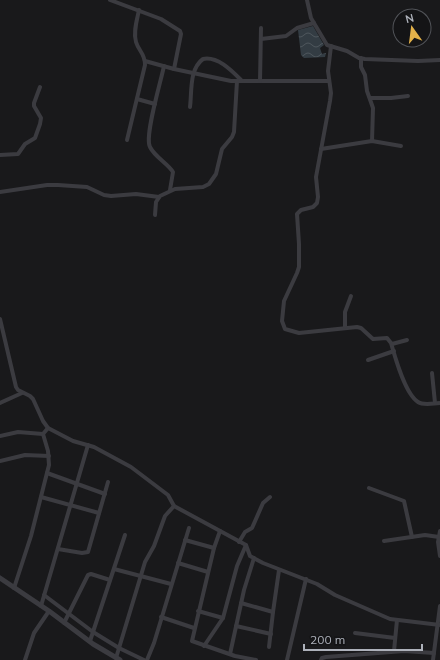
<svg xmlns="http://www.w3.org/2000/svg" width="440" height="660" font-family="Mulish,sans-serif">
<defs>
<pattern id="water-waves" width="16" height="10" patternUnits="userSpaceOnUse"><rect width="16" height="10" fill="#333c43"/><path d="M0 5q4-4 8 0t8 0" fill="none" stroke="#4e565c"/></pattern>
</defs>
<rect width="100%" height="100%" fill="#19191b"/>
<path fill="url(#water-waves)" d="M313,26l11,19 -4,3 2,6 4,-1 -1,4 -21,1 -3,-3 -3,-25z"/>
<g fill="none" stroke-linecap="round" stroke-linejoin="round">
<g stroke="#3b3b40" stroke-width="4">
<path d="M110,0l51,19 19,12 1,3 -7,35"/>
<path d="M307,0l4,18 16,27 20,6 12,7 6,1 53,2 22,-1"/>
<path d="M261,39l25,-3 11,-8 17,-5"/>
<path d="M331,46l-3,25 3,22 -1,8 -14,76 2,20 -1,6 -4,4 -12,3 -4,4 2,30v23l-2,6 -13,28 -2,20 3,8 14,4 58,-6 4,1 12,11 14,-1 4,5c4,14 14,51 27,59 6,4 16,1 22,1"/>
<path d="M361,58v9l4,8 2,16 6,17 -1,33"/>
<path d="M145,61l29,8 57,12h98"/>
<path d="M164,66c-3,15 -20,71 -14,81 5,10 17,16 23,25l-3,18"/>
<path d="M260,81l1,-53"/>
<path d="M370,98h21l17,-2"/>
<path d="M137,99l18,5"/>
<path d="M190,107c2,-15 -1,-38 13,-48 15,-3 29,12 39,22"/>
<path d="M127,140l18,-75c0,-12 -6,-13 -9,-23 -3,-10 1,-22 3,-32"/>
<path d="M321,149l51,-8 29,5"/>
<path d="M0,155l18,-1 7,-10 10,-6 5,-14 1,-6 -7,-12v-3l6,-16"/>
<path d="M0,192l47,-7h11l29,2 17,8 7,1 25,-2 23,3"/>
<path d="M155,215l1,-13 4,-6 15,-7 28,-2 6,-3 7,-10 6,-25 10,-12 2,-5 3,-51"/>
<path d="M0,319l16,68 2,3 12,6 3,3 10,22 5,7 25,13 21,6 37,20 37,28 6,11 72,39 4,11 13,7 54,21 18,11 55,24 50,6"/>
<path d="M345,327v-15l6,-16"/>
<path d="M392,344l15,-4"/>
<path d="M368,360l26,-9"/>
<path d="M432,373l3,30"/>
<path d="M0,403l22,-10"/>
<path d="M0,436l18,-4 25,2"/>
<path d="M0,461l25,-6 24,1"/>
<path d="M47,473l58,21"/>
<path d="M369,488l35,13 8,36"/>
<path d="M41,497l58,16"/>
<path d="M220,531l-6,17 -22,93 43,15 21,4"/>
<path d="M440,531l-2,11 2,14"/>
<path d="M185,540l29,8"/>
<path d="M384,541l41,-6 14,2"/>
<path d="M239,542l6,-10 7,-4 11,-25 7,-6"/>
<path d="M58,549l24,4 6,-1 20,-70"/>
<path d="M178,563l30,9"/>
<path d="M114,569l57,15"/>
<path d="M14,588l17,-52 18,-71 -1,-14 -5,-17 5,-6"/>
<path d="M44,595l49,37 26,16 25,12"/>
<path d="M241,603l32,9"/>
<path d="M41,606l47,-161"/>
<path d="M198,611l25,7"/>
<path d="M161,617l33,11"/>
<path d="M64,623l24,-48 3,-1 19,6"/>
<path d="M236,626l35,8"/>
<path d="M355,633l40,5"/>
<path d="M90,641l35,-106"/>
<path d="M204,646l19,-28 14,-52 9,-21"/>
<path d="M269,647l4,-35 6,-42"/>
<path d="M394,651l3,-31"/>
<path d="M230,654l14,-64 10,-32"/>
<path d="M116,658l29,-96 9,-16 11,-30 9,-10"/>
<path d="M25,660l9,-27 15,-22"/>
<path d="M147,660l7,-17 35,-115"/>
<path d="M287,660l19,-81"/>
<path d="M321,660l1,-2 4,-1 78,-6 30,2"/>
<path d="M433,660l7,-54"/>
</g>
<path stroke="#3b3b40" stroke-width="5" d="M0,578l49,33 44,33 27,16"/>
</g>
<g transform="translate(412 28) rotate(346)"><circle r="19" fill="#141416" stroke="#515358"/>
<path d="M0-3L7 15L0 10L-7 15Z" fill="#e3b149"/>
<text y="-6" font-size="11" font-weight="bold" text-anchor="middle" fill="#adb1ba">N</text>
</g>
<path d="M304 644v6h118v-6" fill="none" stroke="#adb1ba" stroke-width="2"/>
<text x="310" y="644" font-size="12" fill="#adb1ba" stroke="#141416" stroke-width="3" paint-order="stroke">200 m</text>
</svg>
